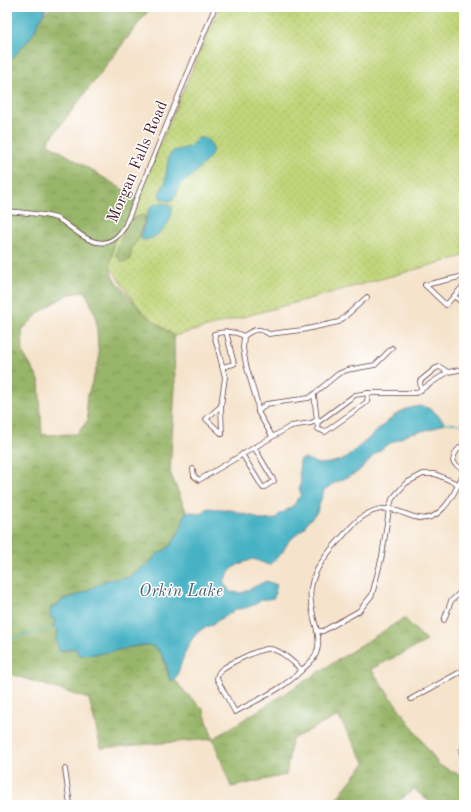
<svg xmlns="http://www.w3.org/2000/svg" width="471" height="812" font-family="'Old Standard TT',serif">
<defs>
<pattern id="grass-dots" width="8" height="8" patternUnits="userSpaceOnUse"><rect width="8" height="8" fill="#c0d579"/><path d="M2 2h.1M6 6h.1" fill="none" stroke="#a6b669" stroke-width="1.8" stroke-linecap="round"/></pattern>
<pattern id="forest-crowns" width="20" height="18" patternUnits="userSpaceOnUse"><rect width="20" height="18" fill="#98b669"/><path d="M2 6a3 3 0 1 1 6 0M12 15a3 3 0 1 1 6 0" fill="none" stroke="#7e9357"/></pattern>
</defs>
<rect width="100%" height="100%" fill="#fff"/>
<filter id="ink" filterUnits="userSpaceOnUse"><feTurbulence type="fractalNoise" baseFrequency=".025" numOctaves="2"/><feDisplacementMap in="SourceGraphic" scale="8" xChannelSelector="R" yChannelSelector="G"/><feConvolveMatrix kernelMatrix="1 2 1 2 8 2 1 2 1" color-interpolation-filters="sRGB"/></filter>
<filter id="wash" filterUnits="userSpaceOnUse"><feTurbulence type="fractalNoise" baseFrequency=".012" numOctaves="4" result="noise"/><feDisplacementMap in="SourceGraphic" scale="16" xChannelSelector="R" yChannelSelector="G"/><feGaussianBlur stdDeviation="0.9" result="paint"/><feColorMatrix in="noise" values="0 0 0 0 0 0 0 0 0 0 0 0 0 0 0 0 0 1.4 0 .05"/><feComposite in="paint" operator="in"/></filter>
<g filter="url(#wash)">
<rect width="100%" height="100%" fill="#f5e3cb"/>
<path fill="url(#grass-dots)" stroke="#857a52" d="M219,7h245v249l-290,80 -32,-24 -25,-35 -2,-5 -5,-5 4,-27 12,-16z"/>
<g fill="url(#forest-crowns)" stroke="#716a4a" fill-rule="evenodd">
<path d="M52,7h99l-104,136 90,55 -11,26 -12,16 -4,27 2,4v5l30,36 32,24 1,51 -5,85 16,39 -5,17 -11,18 -39,30 -4,2 -16,2 -19,8 -12,6 -18,6 -5,6 -2,18 3,6 -2,8 3,13 16,-3 45,2 9,-3 21,-2 6,3 6,7 8,25h5l9,11 19,18 10,30 191,-121 23,23 -56,28 68,96 25,12v28h-31l-19,-16 -20,16h-63l34,-42 -27,-47 -46,23 -6,36 -55,12 -18,-48 -112,9 -12,-49 -82,-26v-609l12,-15 13,-25zM85,291l11,25 3,44 -13,41 2,19 -11,14 -35,1 -3,-55 -16,-27 -1,-23 18,-18 27,-17z"/>
<path d="M143,215l3,2 -7,21 -7,9 -2,13 -8,2 -6,-7 6,-20 7,-15z"/>
</g>
<g fill="#47b2c4" stroke="#486878">
<path d="M7,7h40l-16,30 -24,27z"/>
<path d="M198,138h7c7,5 10,11 5,19l-20,21 -10,5 -5,15 -6,3 -8,-2 -2,-5 6,-11 3,-23 2,-6 3,-3 16,-4z"/>
<path d="M161,203l8,1 3,3c2,14 -14,33 -29,33l-2,-1v-3l8,-27c3,-4 7,-5 12,-6z"/>
<path d="M419,406c13,1 18,8 26,17l-14,6 -20,4 -24,12 -13,10 -16,17 -27,13 -7,5 -7,22 -11,12 -2,4 -16,14 -6,11 -13,12 -16,-6c-15,6 -22,6 -29,23l6,10 12,1 24,-12 11,4 -1,3 -2,10 -13,2c-6,6 -17,9 -26,9 -5,7 -16,8 -22,16 -26,5 -29,35 -38,55l-5,1c-2,-11 -6,-31 -18,-35 -8,-3 -25,2 -33,4 -14,3 -27,5 -40,5l-4,-7 -16,3 -3,-13 2,-8 -5,-3 2,-7 -4,-2 -1,-4 1,-7 6,-1 5,-6 18,-6 27,-14 20,-2 21,-14 10,-11c17,-4 24,-27 28,-42l14,3 4,-2 2,-3 4,-1 14,2h8l11,4 10,2 7,4 16,-1 3,-5 5,-2 11,-8 2,-5 4,-4 -2,-8 2,-5 -2,-10 1,-12 5,-2 13,6 11,-1 16,-4 50,-44 11,-6z"/>
</g>
<g fill="none" stroke-linecap="round" stroke-linejoin="round">
<g stroke="#47b2c4" stroke-width="1">
<path d="M445,423l19,1"/>
<path d="M7,640l46,-13"/>
</g>
</g>
</g>
<g filter="url(#ink)">
<g fill="none" stroke-linecap="round" stroke-linejoin="round">
<g stroke="#643c43" stroke-width="5.5">
<g id="street">
<path d="M7,211c15,2 35,2 49,7 7,3 12,8 18,12 19,15 37,20 51,-4l90,-219"/>
<path d="M425,285l21,20 18,-20"/>
<path d="M425,285l39,-9"/>
<path d="M454,296l10,8"/>
<path d="M244,336l-1,12 3,17 11,37 1,10 14,24"/>
<path d="M222,367l12,-3 -8,-33"/>
<path d="M421,390l-1,-9 16,-13 4,-1 8,5"/>
<path d="M314,395l4,34 7,3 42,-30 1,-9h48l32,-21 16,-3"/>
<path d="M221,406l-15,13 16,15"/>
<path d="M258,412l8,-8 43,-6 29,-24 9,-4 28,-5 17,-17"/>
<path d="M317,423l38,-28 13,-2"/>
<path d="M222,434l-1,-28 4,-29 -11,-43c12,-3 20,-3 30,2 10,-7 15,-9 25,-2l33,-4 37,-8 28,-25"/>
<path d="M464,445c-7,3 -10,8 -11,16l3,4 8,5"/>
<path d="M242,454l21,34 11,-7 -20,-34"/>
<path d="M193,469l1,7 5,4 92,-54 20,-3 6,-3"/>
<path d="M444,620l7,-19 13,-12"/>
<path d="M317,631h6l36,-20 13,-16 10,-39 7,-47 3,-10 5,-6 9,-10 17,-9h12l23,10"/>
<path d="M302,670c-9,-7 -19,-19 -31,-21 -9,-2 -43,15 -50,21 -3,3 -4,5 -4,9l18,33c24,-13 48,-23 67,-42 5,-5 11,-9 14,-16 5,-12 1,-24 -2,-35 -2,-10 -5,-21 -3,-31 3,-23 24,-43 39,-60 10,-11 24,-21 40,-19 17,3 31,17 48,4 13,-10 20,-28 26,-41"/>
<path d="M411,699l53,-29"/>
<path d="M461,751l3,9"/>
<path d="M65,769l5,36"/>
</g>
</g>
<use href="#street" stroke="#fff" stroke-width="4"/>
</g>
</g>
<g text-anchor="middle" dominant-baseline="central" stroke-width="3" stroke-linejoin="round" paint-order="stroke">
<g font-size="16" fill="#4a1f2b" stroke="#fff">
<text transform="translate(138 162) rotate(-67)">Morgan Falls Road</text>
</g>
<g font-size="17" font-style="italic" fill="#496170" stroke="#fff">
<text x="181" y="591">Orkin Lake</text>
</g>
</g>
<rect width="471" height="812" fill="none" stroke="#fff" stroke-width="24"/>
</svg>
